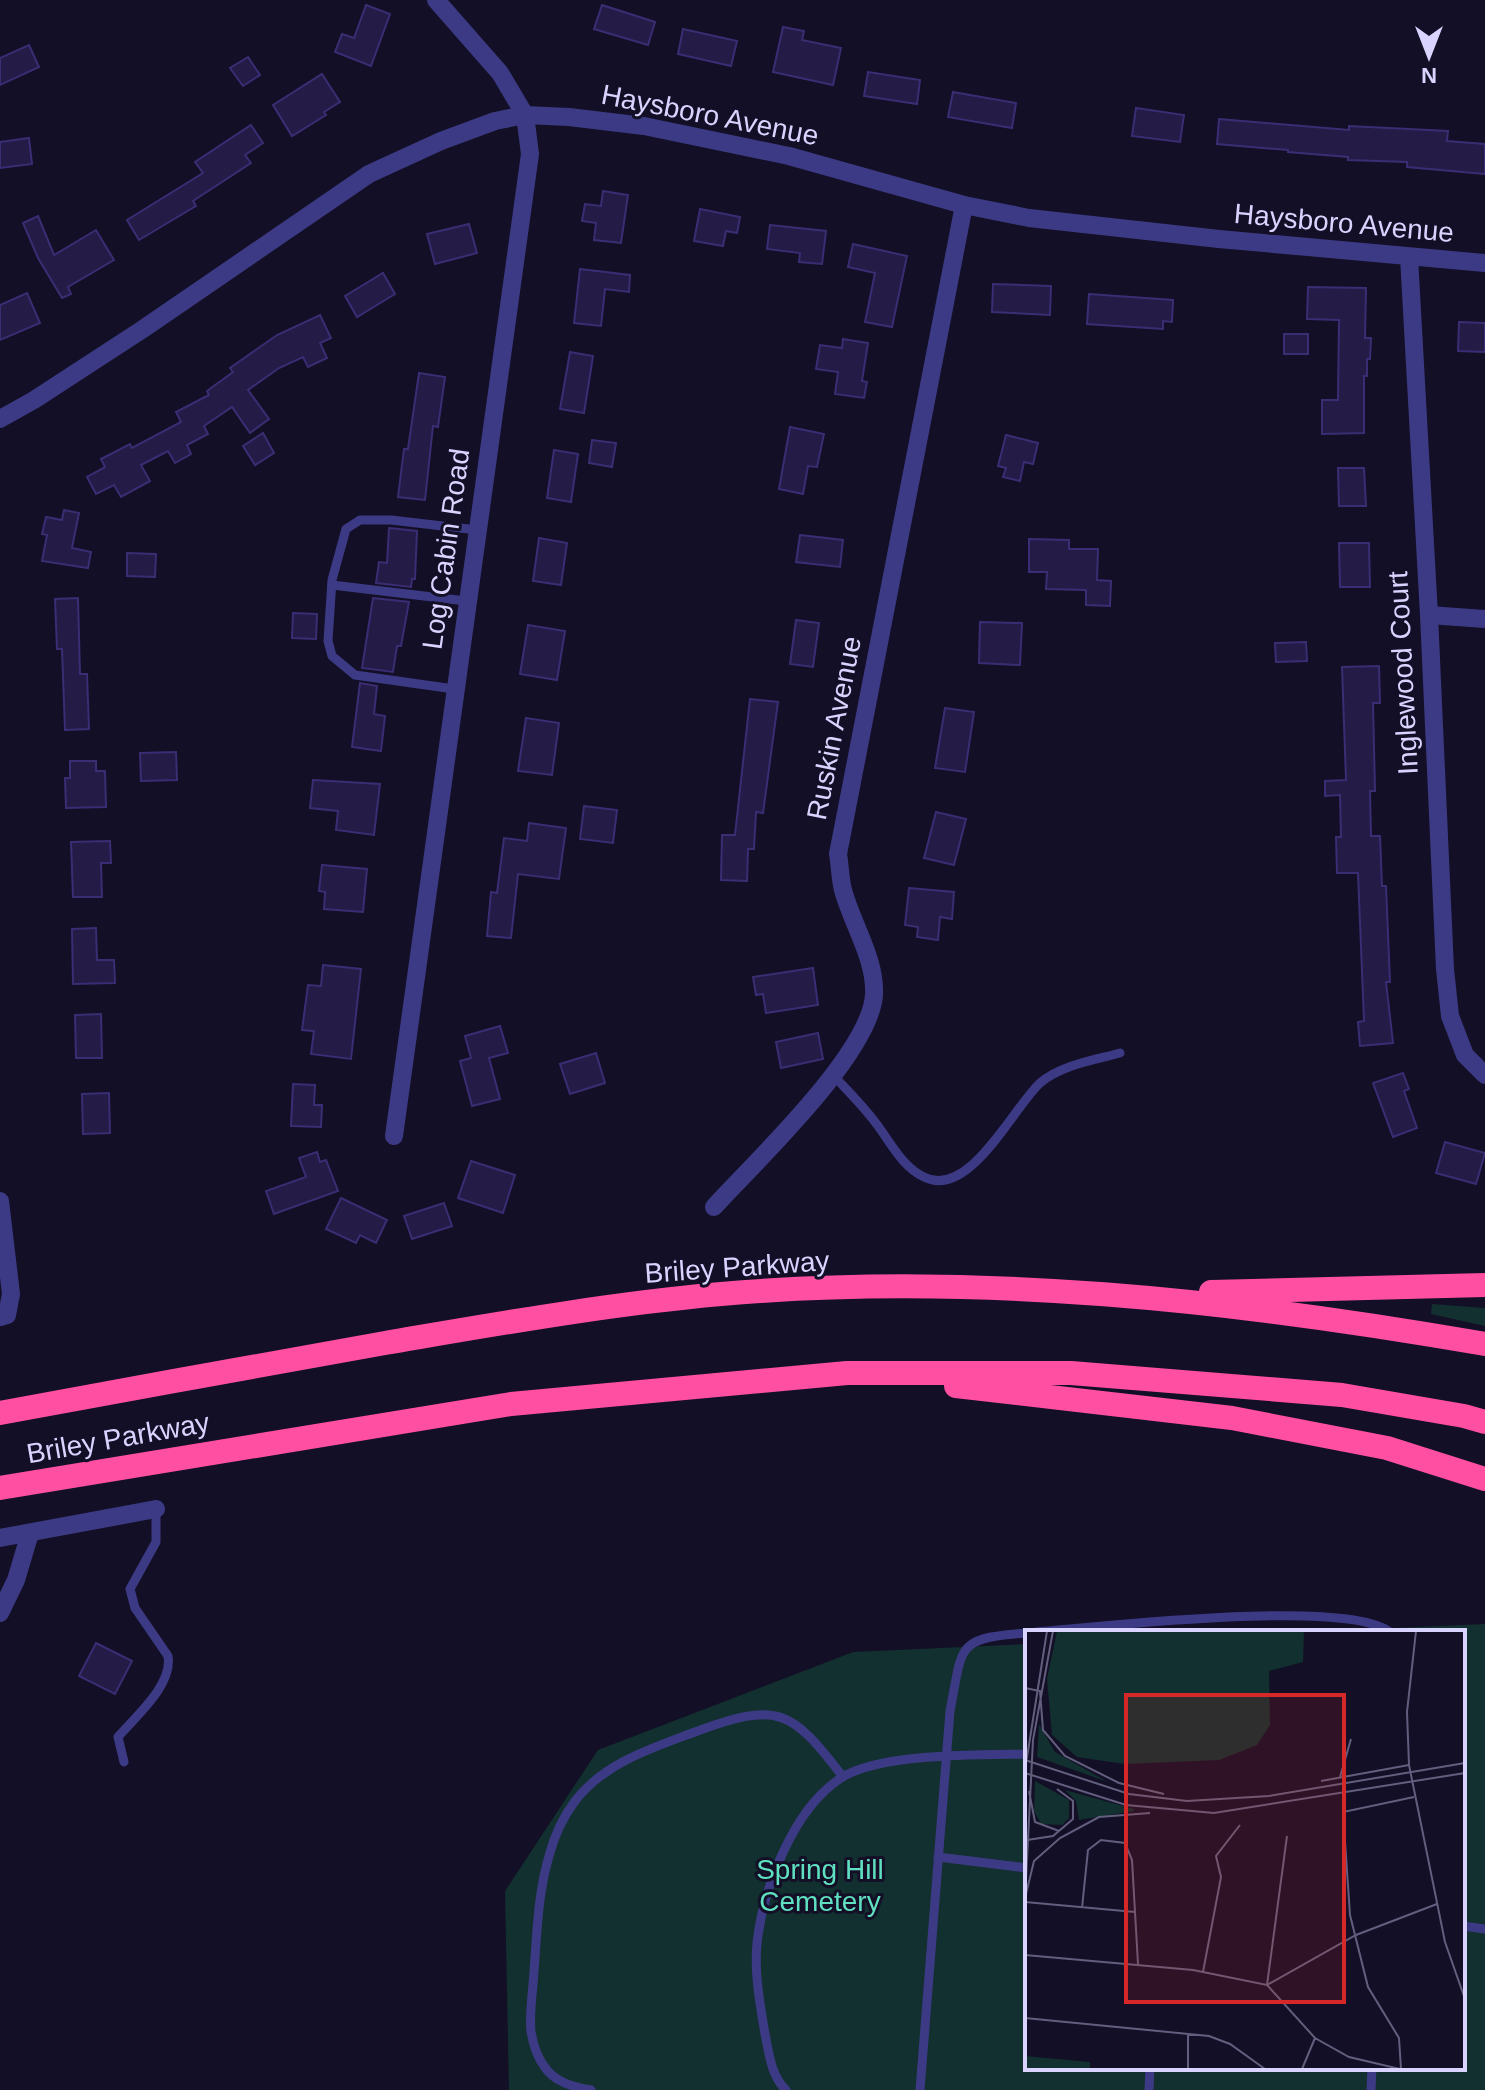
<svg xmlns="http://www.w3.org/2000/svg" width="1485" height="2090" font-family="Helvetica,sans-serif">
<rect width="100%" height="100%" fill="#130f26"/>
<g fill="#12302f">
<path d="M1432,1304l53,4v18l-54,-12z"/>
<path d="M1485,1624v466h-976l-4,-199 93,-141 255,-98 174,-8v424h436v-436h-158z"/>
</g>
<g fill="#241b47" stroke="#3b2d73" stroke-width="2">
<path d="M366,5l24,9 -19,52 -36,-14 7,-18 12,4z"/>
<path d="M602,5l53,17 -7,23 -54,-16z"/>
<path d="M783,27l21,4 -2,9 39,8 -8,37 -60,-13z"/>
<path d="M683,29l54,12 -6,25 -53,-12z"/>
<path d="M29,45l10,22 -39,18v-27z"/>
<path d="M248,57l12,18 -17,11 -13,-18z"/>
<path d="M868,72l52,8 -3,24 -53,-8z"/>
<path d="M322,74l18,28 -16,10 2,3 -34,21 -19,-31z"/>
<path d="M953,92l63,11 -4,25 -64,-11z"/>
<path d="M1136,108l48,7 -4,27 -48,-6z"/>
<path d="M1219,119l130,11v-4l99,5 -1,10 38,3v30l-78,-7v-5l-59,-2v-3l-60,-5v-2l-71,-6z"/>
<path d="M251,125l12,18 -18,12 6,8 -58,38 3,5 -57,34 -12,-20 76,-47 -8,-11z"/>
<path d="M29,138l3,26 -32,4v-26z"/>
<path d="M603,191l25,4 -7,48 -27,-3 2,-17 -14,-2 3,-17 16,2z"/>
<path d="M700,209l40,8 -3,16 -11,-2 -3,15 -29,-5z"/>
<path d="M38,216l16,39 42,-25 18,30 -46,27 3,7 -9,4 -24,-40 -15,-35z"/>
<path d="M469,224l8,29 -42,11 -8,-30z"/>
<path d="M770,225l56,6 -4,33 -23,-2 1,-9 -33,-4z"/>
<path d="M853,244l54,12 -15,71 -27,-5 10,-49 -27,-6z"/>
<path d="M580,269l50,6 -1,17 -24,-3 -4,37 -27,-3z"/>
<path d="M383,273l12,21 -38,23 -12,-21z"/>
<path d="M993,284l58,2 -1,29 -58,-3z"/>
<path d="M1308,287l58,1 -1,50h6l-1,21h-3v17h-3v57l-42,1v-34h16l1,-80 -32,-1z"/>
<path d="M27,293l13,30 -40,17v-35z"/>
<path d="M1089,294l84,6 -1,22 -9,-1v8l-76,-5z"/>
<path d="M320,315l11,23 -11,5 7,15 -19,9 -5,-10 -24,11 -31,22 21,29 -19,14 -18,-26 -28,19 4,8 -21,11 4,9 -16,9 -7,-12 -27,14 9,16 -29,16 -7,-12 -18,9 -9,-17 18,-10 -4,-8 29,-15 2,4 49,-26 -5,-10 33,-17 -2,-4 26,-19 -3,-4 47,-33z"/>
<path d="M1459,322l26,1v29l-27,-1z"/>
<rect x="1284" y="334" width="24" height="20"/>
<path d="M843,339l25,4 -6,38 5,1 -3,16 -29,-4 3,-22 -22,-3 4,-24 22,3z"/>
<path d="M570,352l23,4 -9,57 -24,-4z"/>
<path d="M419,373l26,4 -7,50 -5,-1 -8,74 -27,-3 6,-48h4z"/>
<path d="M790,427l34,7 -7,33 -9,-1 -5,28 -24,-5z"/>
<path d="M263,433l11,20 -19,12 -12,-19z"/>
<path d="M1006,435l32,8 -5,21 -9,-2 -4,19 -17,-4 3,-9 -8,-2z"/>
<path d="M592,440l24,3 -4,24 -23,-4z"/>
<path d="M554,450l24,4 -7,48 -24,-4z"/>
<path d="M1338,468h26l2,38h-27z"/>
<path d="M64,510l15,3 -7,35 19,4 -3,16 -46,-7 5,-26 -5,-1 4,-17 16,3z"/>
<path d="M389,528l28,3 -2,48h-3l-1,8 -35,-4 3,-21 8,1z"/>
<path d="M800,535l43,5 -3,27 -44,-5z"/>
<path d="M539,538l28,5 -6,42 -28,-4z"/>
<path d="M1029,539l40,1v9h29l-1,31 14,1 -1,25 -24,-1v-15l-40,-1 1,-17h-18z"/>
<path d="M1339,543h30l1,44h-30z"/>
<path d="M127,553l29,1 -1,23 -28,-1z"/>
<path d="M78,598l2,76h7l2,55 -24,1 -3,-81h-5l-2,-50z"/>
<path d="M373,598l36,4 -8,44h-4l-4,26 -31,-4z"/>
<path d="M293,613l24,1 -1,25 -24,-1z"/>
<path d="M796,620l23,3 -6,44 -23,-3z"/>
<path d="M980,622l42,1 -2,42 -41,-2z"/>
<path d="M528,625l37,6 -8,49 -37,-6z"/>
<path d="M1306,642l1,19 -31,1 -1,-19z"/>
<path d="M1379,666l1,37h-7l2,88h-5l1,45h9l2,50h4l4,96h-4l7,61 -33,3 -2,-24 6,-1 -6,-148h-21l-1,-36h5l-1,-42 -15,1v-15l21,-1 -4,-113z"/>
<path d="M360,683l17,3 -3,28 11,2 -4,35 -29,-4z"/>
<path d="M750,699l28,3 -15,111 -7,-1 -2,37h-6l-1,32 -26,-1 1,-45h13z"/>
<path d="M945,708l29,4 -9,60 -30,-4z"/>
<path d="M526,718l33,5 -7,52 -34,-4z"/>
<path d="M176,752l1,28 -36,1 -1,-28z"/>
<path d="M70,761h26v10h9l1,36 -40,1 -1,-30h5z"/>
<path d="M313,780l67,4 -6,51 -38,-5 2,-19 -28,-3z"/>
<path d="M584,806l33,4 -4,33 -33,-4z"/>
<path d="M936,812l30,7 -12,46 -30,-7z"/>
<path d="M529,823l37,5 -7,51 -41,-5 -7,64 -24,-2 4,-44 6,1 7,-55 23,3z"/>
<path d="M110,841l1,22h-10l1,34h-29l-2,-55z"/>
<path d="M322,865l45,4 -4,43 -39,-3 1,-17 -6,-1z"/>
<path d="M909,888l45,4 -2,27 -12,-2 -2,23 -21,-3 1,-10 -13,-2z"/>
<path d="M96,928l1,32h17l1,23 -42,1 -1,-55z"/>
<path d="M323,965l38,4 -10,90 -40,-5 3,-23 -12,-1 6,-45 13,1z"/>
<path d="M813,968l5,37 -52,8 -3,-19 -7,1 -3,-18z"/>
<path d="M101,1014l1,44h-26l-1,-43z"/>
<path d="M500,1026l8,27 -19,5 11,41 -28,7 -12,-45 11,-3 -6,-22z"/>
<path d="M818,1033l5,26 -42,9 -5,-26z"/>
<path d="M596,1053l9,30 -35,11 -10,-30z"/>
<path d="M1403,1073l6,16 -5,2 13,37 -24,9 -20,-54z"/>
<path d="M293,1084l22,1 -1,20h8l-1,22 -30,-1z"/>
<path d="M109,1093l1,40 -27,1 -1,-40z"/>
<path d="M1445,1142l40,11 -9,31 -40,-11z"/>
<path d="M317,1152l3,10 6,-2 12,31 -64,23 -8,-23 40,-14 -7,-19z"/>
<path d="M471,1161l44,14 -12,38 -45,-15z"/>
<path d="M341,1198l46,22 -11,23 -16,-8 -4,8 -30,-14z"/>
<path d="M444,1203l8,23 -40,13 -8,-23z"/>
<path d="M96,1643l36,18 -17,33 -36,-18z"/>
</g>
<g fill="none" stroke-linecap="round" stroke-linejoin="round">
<g stroke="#3d3a85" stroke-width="9">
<path d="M332,585l134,16"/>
<path d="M454,689l-99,-14 -23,-19 -4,-15 4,-61 14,-51 14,-9h31l86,10"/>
<path d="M834,1076c14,15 29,30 41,46 15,19 26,44 49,55 45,23 89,-69 116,-94 21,-18 55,-23 80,-30"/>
<path d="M1036,1632c63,-5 311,-34 354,0"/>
<path d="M124,1762l-6,-25c18,-21 55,-52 50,-81l-33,-48 -5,-19 26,-47v-33"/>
<path d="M938,1857l89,11"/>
<path d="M1463,1926l22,3"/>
<path d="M591,2090c-18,-3 -37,-8 -47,-24 -7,-9 -11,-23 -13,-34 -2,-20 2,-41 3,-61 3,-38 4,-78 15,-115 5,-19 14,-39 26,-55 29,-38 77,-53 120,-69 83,-31 96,-23 148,45"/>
<path d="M786,2090c-15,-14 -17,-37 -21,-56 -5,-30 -11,-61 -8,-91 6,-54 36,-134 84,-165 39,-25 138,-23 186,-24"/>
<path d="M920,2090l30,-379c13,-66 5,-73 77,-78"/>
<path d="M1149,2090l1,-22"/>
<path d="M1371,2090l1,-22"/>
</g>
<g stroke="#3d3a85" stroke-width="18">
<path d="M1409,257l20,358 16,354 5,47 15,39 20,20"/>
<path d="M0,419l34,-19 109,-71 226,-155 72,-33 54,-20 30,-6 44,2 75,9 145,30 175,49 65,13 190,21 266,24"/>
<path d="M1429,615l56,4"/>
<path d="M394,1136l136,-982 -5,-39 -25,-42 -64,-73"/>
<path d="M0,1201l11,93 -4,21 -7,2"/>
<path d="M714,1207c41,-45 156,-153 160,-212 2,-36 -22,-71 -31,-105 -3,-12 -3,-25 -5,-36l126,-649"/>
<path d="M0,1538l156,-29"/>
<path d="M0,1613l16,-33 14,-47"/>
</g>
<g stroke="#ff4fa3" stroke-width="24">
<path d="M1211,1292l274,-7"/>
<path d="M956,1386l276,32 155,30 98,31"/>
<path d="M0,1413c128,-24 257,-47 385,-70 112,-19 223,-39 336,-49 255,-22 512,6 764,50"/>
<path d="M0,1488l511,-84 336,-31h224l271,22 122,21 21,6"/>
</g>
</g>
<g text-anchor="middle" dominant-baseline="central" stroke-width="6" stroke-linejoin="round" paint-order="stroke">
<g font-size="28" fill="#d9d4ff" stroke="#130f26">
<text transform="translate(710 115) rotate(11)">Haysboro Avenue</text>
<text transform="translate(1344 223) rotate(5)">Haysboro Avenue</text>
<text transform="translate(446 549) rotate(-82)">Log Cabin Road</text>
<text transform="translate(1403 673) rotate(-93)">Inglewood Court</text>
<text transform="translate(834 728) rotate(-79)">Ruskin Avenue</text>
<text transform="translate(737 1267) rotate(-4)">Briley Parkway</text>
<text transform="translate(118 1438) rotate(-10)">Briley Parkway</text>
</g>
<g font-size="28" fill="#5fe0c0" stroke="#130f26">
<text x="820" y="1869">Spring Hill<tspan x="820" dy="32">Cemetery</tspan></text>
</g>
</g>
<g transform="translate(1025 1630)">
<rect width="440" height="440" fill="#130f26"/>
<path d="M32,1h247l-1,31 -34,9 1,54 -13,20 -38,15 -95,4 -47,-7 -25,-22 -5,-56zM14,94l16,28 53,30 -71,-25zM10,151l34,19v18l-7,7 -21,-1 -7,-13zM40,160l69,19v2l-55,9 -3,-19zM0,426l65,6v7h-65z" fill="#12302f"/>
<path fill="none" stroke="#625e7d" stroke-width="2" d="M391,1l-9,81 2,53 36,177 20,57M0,58l15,3 3,39 22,26 54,27 45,11M0,130l104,34 58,7 82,-5 196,-33M0,140l22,-139M0,143l101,32 88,8 251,-40M315,147l11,-38M296,151l88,-16M4,161l6,31 24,9M262,206l-20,149 48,53 34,19 51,12M2,210l26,-4 20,-17v-18l-16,-12M1,264l8,-33 26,-23 39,-21 51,-4M0,270l8,-160 20,-109M0,272l110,10M57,278l6,-58 13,-10 24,3 7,17 6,104M0,325l168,15 74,15 89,-50 81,-31M178,342l18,-95 -5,-21 24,-31M0,388l184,18 21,8 35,25M163,439v-35M277,439l13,-31M376,439l-2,-31 -31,-51 -18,-72 -7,-103 71,-15"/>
<path fill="#d62828" fill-opacity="0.15" stroke="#d62828" stroke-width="4" d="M101,65h218v307h-218z"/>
<rect width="440" height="440" fill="none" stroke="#d9d4ff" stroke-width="4"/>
</g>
<g transform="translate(1429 56) rotate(180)" stroke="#130f26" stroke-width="6" paint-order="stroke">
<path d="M0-6L14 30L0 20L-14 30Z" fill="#d9d4ff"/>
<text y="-12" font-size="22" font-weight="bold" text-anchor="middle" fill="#d9d4ff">N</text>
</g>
</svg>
